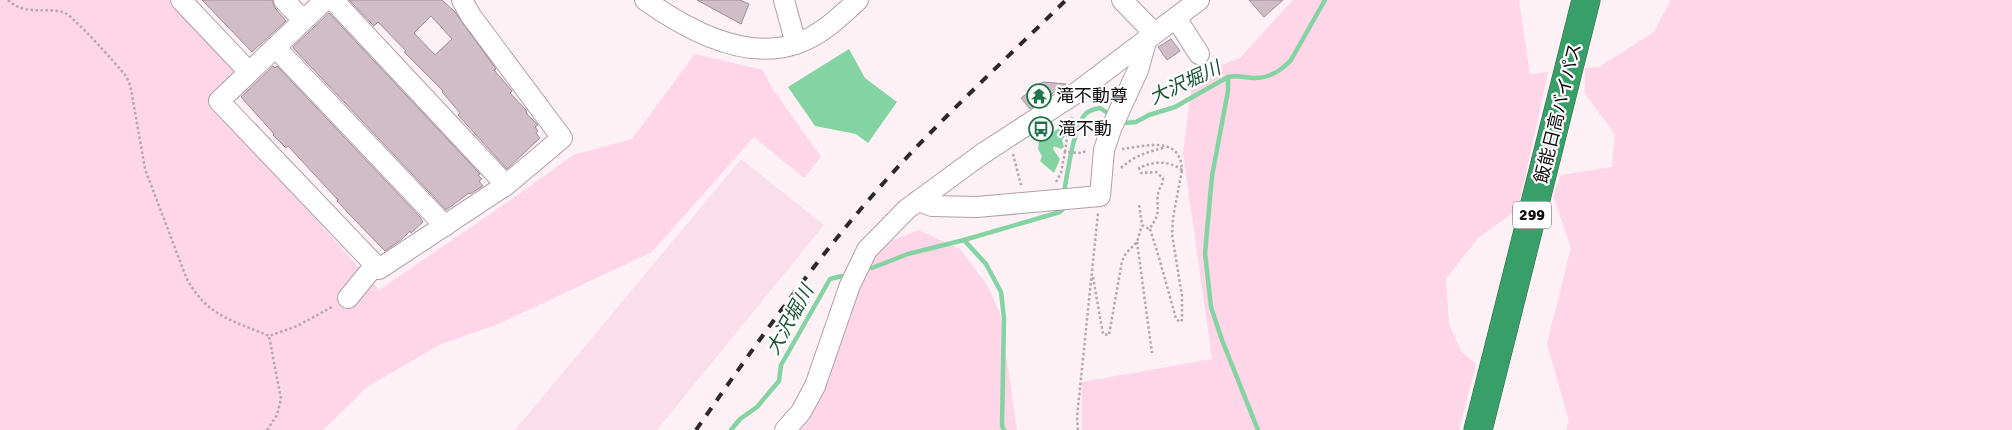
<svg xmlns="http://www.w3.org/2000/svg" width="2012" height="430" font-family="Signika,'Noto Sans JP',sans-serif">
<rect width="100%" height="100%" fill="#fdf1f6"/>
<path fill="#fadfeb" d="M741,159l83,66 -167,205h-142z"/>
<g fill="#ffd5e8">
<path d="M0,0h169l63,66 1,9 -25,23 171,192 139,-95 55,-40 59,-16 63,-85 68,16 9,18 49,69 -17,21 -50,-41 -102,115 -156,73 -55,19 -74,43 -44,43h-323z"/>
<path d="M1293,0h226l11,74 18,-2 -30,137 -40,29 -32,41 3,45 12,27 15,13 -17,66h-377v-48l130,-23 -29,-206 10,-78 47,-17z"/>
<path d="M1671,0h341v430h-446l3,-9 -22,-77 24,-96 -18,-52 8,-21 51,-8 3,-33 -30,-40v-26l14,-1 55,-35z"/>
<path d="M919,230l42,20 26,35 13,28 17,117h-232l82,-180z"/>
</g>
<g fill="#84d3a2">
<path d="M849,49l16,29 32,24 -29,41 -12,-9 -41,-8 -27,-39z"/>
<path d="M1065,124l1,11 -4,5 2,7 -3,2 -7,-3 -1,3 7,10 -6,14 -14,-12 2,-5 -4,-7 1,-7z"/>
</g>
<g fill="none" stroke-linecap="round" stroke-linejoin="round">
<g stroke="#84d3a2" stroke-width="4.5">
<path d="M1228,77v14l-16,85 -7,77 6,54 11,33 36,90"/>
<path d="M1121,121l5,2 10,-1 13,-7 26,-8 53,-30c9,-2 14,0 24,1 15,1 29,-7 39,-18l34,-60"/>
<path d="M1066,126l13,1"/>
<path d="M1064,195l1,-9c4,-21 8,-52 18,-69 3,-6 11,-8 17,-9l12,8"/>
<path d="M964,240l22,24 15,28 3,26 -2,108 2,4"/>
<path d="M872,268l36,-14 56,-14 96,-28 4,-4v-3"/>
<path d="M731,430l9,-11 17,-12 22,-26 2,-16 49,-86 12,-3"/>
</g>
</g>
<g fill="#d0bdc5" stroke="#9f8d95" fill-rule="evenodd">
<path d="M202,0h70l3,8 11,13 -34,31z"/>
<path d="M349,0h93l13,12 41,57 -2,1 18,21 -2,2 16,17 1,4 11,11 -3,2 3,4 -2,2 4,5 -33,31 -49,-54 2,-2 -18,-21 1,-1 -39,-39 2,-1 -28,-29 -4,4zM431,16l21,23 -17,16 -21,-22z"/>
<path d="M697,0h43l9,4 -8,20z"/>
<path d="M1249,0h34l-19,17z"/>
<path d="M329,13l151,161 -2,1 4,4 -3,2 4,5 -13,8 -1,-1 -23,17 -152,-161 -1,-2z"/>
<path d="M1171,39l9,12 -13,9 -9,-13z"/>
<path d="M273,66l2,2 2,-2 143,151 3,5 -12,11 -1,-2 -9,9 -16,11 -35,-36 -13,-14 1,-1 -50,-54 -2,2 -13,-13 1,-1 -33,-37z"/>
<path d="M1043,82l23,2 -36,25 -9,-11z"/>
</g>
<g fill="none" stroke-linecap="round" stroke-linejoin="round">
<g stroke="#b19ea7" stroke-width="22">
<g id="minor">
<path d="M181,0l68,72"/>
<path d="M284,0l19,20"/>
<path d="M325,0l-106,101 160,168 127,-84 56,-47 -91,-122 -9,-16"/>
<path d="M333,0l173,185"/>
<path d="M645,0c41,29 100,61 150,44 24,-7 45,-27 63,-44"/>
<path d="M784,0l12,44"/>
<path d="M1122,0l32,33"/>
<path d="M1176,18l23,36"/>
<path d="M275,47l170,179"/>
<path d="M918,201l14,5 45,1 123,-11 4,-46 7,-21 27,-59 9,-32"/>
<path d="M348,298l27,-33"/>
<path d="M785,430l16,-18 14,-26 35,-101 17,-35 40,-41 75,-55 94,-61 123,-93"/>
</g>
</g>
<g stroke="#2a6b48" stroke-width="29">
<path id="highway" d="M1478,430l108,-430"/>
</g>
<g stroke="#b3a8ad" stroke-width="2.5" stroke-dasharray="2.5 2.5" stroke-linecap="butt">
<path d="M8,0c17,16 36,7 55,12 9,2 54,53 62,63 3,4 5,10 6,14l14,80 41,108c20,39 46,43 83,59l28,-10 37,-20"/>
<path d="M1122,149c25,-3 58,-14 60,21 -14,-10 -28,-9 -43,-2l2,5 15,-1 7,6c0,6 -2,7 -4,12 -5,19 5,20 -10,39l-7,-4 -3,-20"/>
<path d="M1065,152l4,-28 3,-7"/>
<path d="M1013,154l8,31"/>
<path d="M1121,168c14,-13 27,-16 45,-21"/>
<path d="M1056,182l5,-9 4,-21 17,1 5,-3"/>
<path d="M1150,229l10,32 16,58 4,3 2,-2v-24l-10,-62 1,-16 9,-48"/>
<path d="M1137,242l15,111"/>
<path d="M1093,277l10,57 6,1 13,-74 4,-8 11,-11 5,-17"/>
<path d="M267,430l10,-15 4,-16 -12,-63"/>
<path d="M1078,430l-1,-13 21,-204"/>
</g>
<use href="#minor" stroke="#fff" stroke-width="20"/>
<use href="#highway" stroke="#379f67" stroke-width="28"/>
<path stroke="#2f282b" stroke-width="4" stroke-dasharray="9 9" stroke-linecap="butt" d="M696,430c58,-83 116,-166 183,-242 58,-66 124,-126 187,-188"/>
</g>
<defs>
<g id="temple-ring" transform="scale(1.25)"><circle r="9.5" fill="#fff" stroke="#1c7448" stroke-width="1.5"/><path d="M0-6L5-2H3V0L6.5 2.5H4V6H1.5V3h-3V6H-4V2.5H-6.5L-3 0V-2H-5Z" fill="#1c7448"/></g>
<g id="bus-ring" transform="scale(1.25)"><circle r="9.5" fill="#fff" stroke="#1c7448" stroke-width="1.5"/><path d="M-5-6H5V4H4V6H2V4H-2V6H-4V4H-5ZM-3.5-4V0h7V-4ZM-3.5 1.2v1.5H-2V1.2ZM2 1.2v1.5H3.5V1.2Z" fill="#1c7448"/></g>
</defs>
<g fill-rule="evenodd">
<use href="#temple-ring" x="1039" y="96"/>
<use href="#bus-ring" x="1041" y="129"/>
</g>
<g text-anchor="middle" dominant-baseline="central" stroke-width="4.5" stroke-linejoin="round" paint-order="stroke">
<rect fill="#fff" stroke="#585456" stroke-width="1" x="1513" y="201.5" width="38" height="27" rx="4"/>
<g font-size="16" font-weight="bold" fill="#110b0e">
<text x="1532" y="215">299</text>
</g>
<g font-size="18" fill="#110b0e" stroke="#fff" text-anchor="start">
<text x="1056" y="96">滝不動尊</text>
<text x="1058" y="129">滝不動</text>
</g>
<g font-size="18" fill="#110b0e" stroke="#fff">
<text transform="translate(1558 113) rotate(-76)">飯能日高バイパス</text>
</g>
<g font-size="19" font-style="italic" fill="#175334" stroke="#fff">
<text transform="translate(1185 83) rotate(-25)">大沢堀川</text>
<text transform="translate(790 320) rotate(-61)">大沢堀川</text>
</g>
</g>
</svg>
